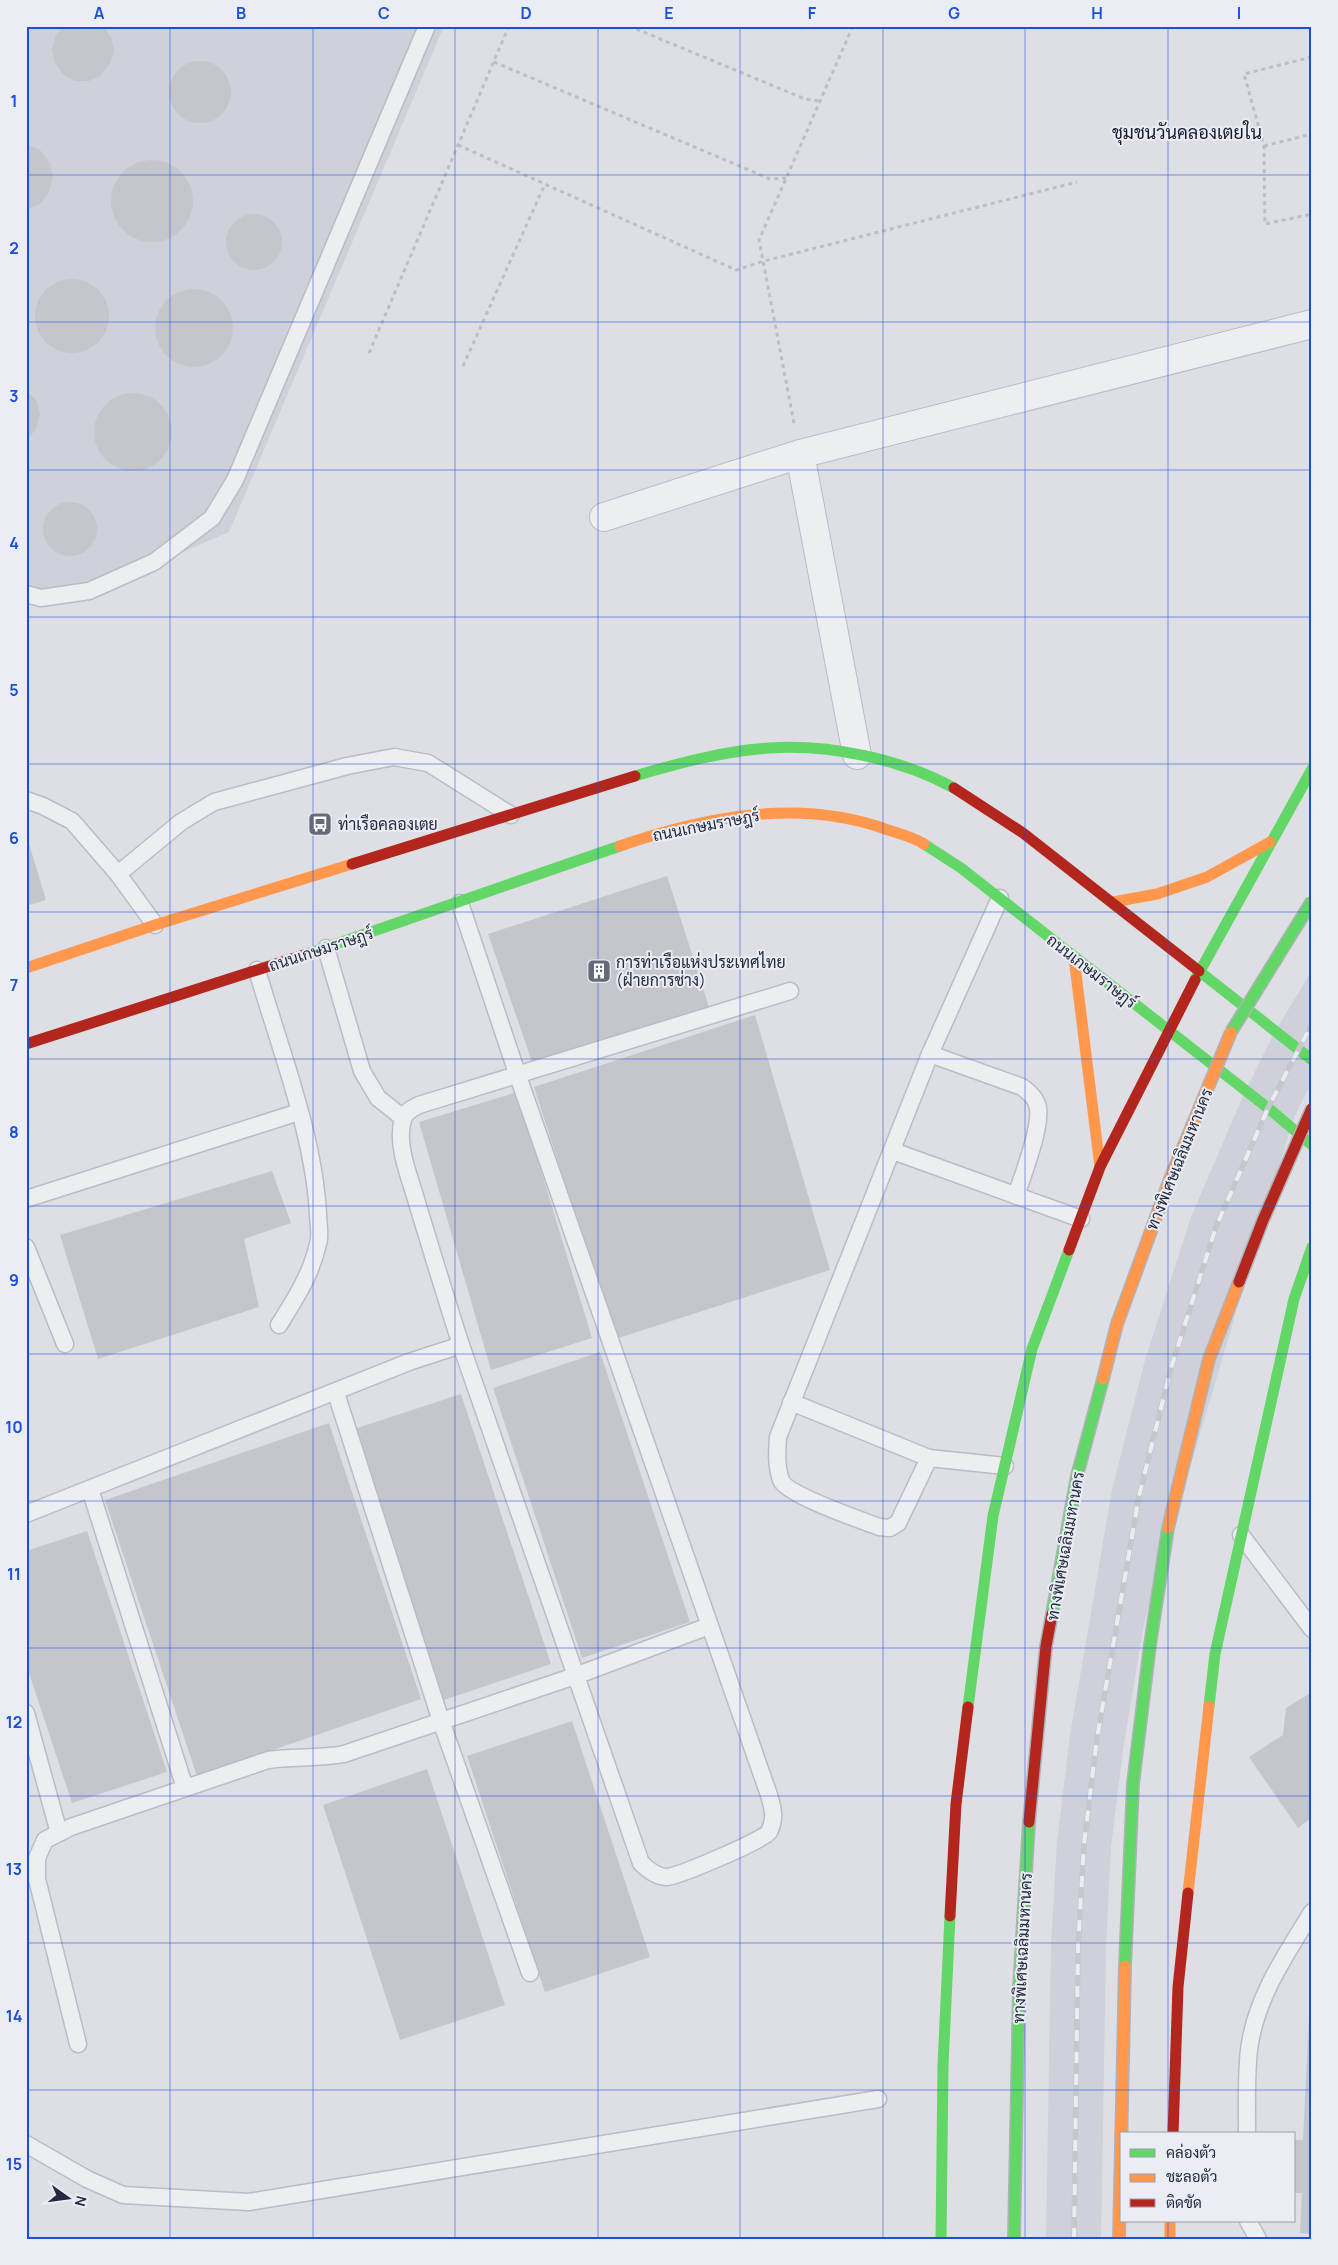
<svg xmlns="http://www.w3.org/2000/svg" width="1338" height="2265" font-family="Manrope,Sarabun,sans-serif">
<rect width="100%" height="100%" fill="#dedfe4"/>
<g fill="#ced0da">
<path d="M26,26h418l-215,506 -163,71 -40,-16z"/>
<path d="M1312,970v111l-19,39 -149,503 -20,120 -13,104 -5,101 -5,291h-55l5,-293 6,-104 13,-107 42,-245 33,-130 46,-143 52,-121 30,-61z"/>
</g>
<g fill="#c5c6cc">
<path d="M63,26h40l8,11 3,14 -4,13 -9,11 -12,6h-14l-12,-7 -8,-11 -3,-13 3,-13z"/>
<circle cx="200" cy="92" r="31"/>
<path d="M26,144l14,6 10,13 3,14 -4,15 -9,12 -14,6z"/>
<circle cx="152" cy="201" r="41"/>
<circle cx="254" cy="242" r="28"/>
<circle cx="72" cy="316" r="37"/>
<circle cx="194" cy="328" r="39"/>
<path d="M26,390l11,11 3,14 -4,14 -10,12z"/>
<circle cx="133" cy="432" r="39"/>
<circle cx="70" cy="529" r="27"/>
<path d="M26,834l20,66 -20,6z"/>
<path d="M667,876l42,131 -177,55 -44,-128z"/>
<path d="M755,1015l75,255 -215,69 -81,-252z"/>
<path d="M517,1092l75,246 -101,32 -72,-248z"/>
<path d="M272,1171l19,52 -47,16 15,68 -161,52 -38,-124z"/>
<path d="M600,1352l90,270 -108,36 -89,-270z"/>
<path d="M461,1394l90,270 -107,36 -90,-271z"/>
<path d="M329,1423l92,276 -224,77 -92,-276z"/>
<path d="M87,1531l80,241 -95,31 -46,-139v-113z"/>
<path d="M1312,1692v125l-14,11 -49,-71 34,-22 3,-27z"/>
<path d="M572,1721l78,236 -105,35 -78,-236z"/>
<path d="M427,1769l78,236 -105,35 -77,-235z"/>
<path d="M1309,2017h3v217l-12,-1 2,-40h-8v-53h9z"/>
</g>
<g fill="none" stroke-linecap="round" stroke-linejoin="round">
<g stroke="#bbbcc2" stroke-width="19">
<g id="lane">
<path d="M26,594l15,4 48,-7 65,-29 58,-44 23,-38 192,-454"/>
<path d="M26,800l17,6 29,15 46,53 37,51"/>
<path d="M118,874l63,-52 33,-20 133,-36 47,-9 34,6 83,52"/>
<path d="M460,903l58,173 251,719c4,14 7,23 0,37 -5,8 -90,44 -102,45 -10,0 -19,-7 -26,-14l-180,-518"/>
<path d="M326,948l36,123 16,27 25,20"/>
<path d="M257,970c22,76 57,165 61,244 0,9 3,21 0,30 -7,31 -23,55 -39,81"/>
<path d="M930,1054l92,33c7,5 15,12 16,21 3,21 -15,66 -22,88"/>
<path d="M893,1151l188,68"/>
<path d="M26,1199l273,-87"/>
<path d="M26,1247l39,97"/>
<path d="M336,1393l105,328 89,252"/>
<path d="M791,1402l138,56 76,8"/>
<path d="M929,1458l-31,65 -8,5 -11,-1c-18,-7 -92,-32 -98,-47 -5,-14 -4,-29 -3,-43l152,-383 70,-156"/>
<path d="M90,1489l95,299"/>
<path d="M26,1514l383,-152 52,-17c-15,-46 -29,-93 -43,-139 -7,-26 -23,-60 -15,-87 2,-7 10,-11 16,-14l371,-114"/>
<path d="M1241,1535l71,94"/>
<path d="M26,1713l33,120"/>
<path d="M78,2044l-41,-165v-21l8,-18 26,-13 197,-67c25,-4 50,-1 76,-6l231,-78 134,-50"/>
<path d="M1247,2134c0,-28 -1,-57 2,-84 6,-51 37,-96 63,-138"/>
<path d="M26,2144l61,35 36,16 126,7 629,-103"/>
<path d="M1248,2221l10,18"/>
</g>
</g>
<g stroke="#bbbcc2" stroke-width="30">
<g id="street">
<path d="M604,517l196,-63"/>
<path d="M857,755l-57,-301 512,-130"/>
</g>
</g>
<g stroke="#bdbec4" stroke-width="3" stroke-dasharray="4 4" stroke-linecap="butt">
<path d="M629,26l176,73 15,2"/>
<path d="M1312,57l-68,17 20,72 1,78 47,-10"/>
<path d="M494,62l276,117 17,-1"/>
<path d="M458,145l278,125 28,-9 313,-79"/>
<path d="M1264,146l48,-12"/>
<path d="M369,353l140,-327"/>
<path d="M463,366l82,-182"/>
<path d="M794,423l-35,-183 94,-214"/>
</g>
<use href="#lane" stroke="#edeef1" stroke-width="16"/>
<use href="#street" stroke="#edeef1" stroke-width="28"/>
<g stroke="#63d668" stroke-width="11">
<path d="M635,776c44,-13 89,-25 134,-28 61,-4 132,11 185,40"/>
<path d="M924,844l37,24 307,240 44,37"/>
<path d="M307,954l313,-108"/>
<path d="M1199,971l113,89"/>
<path d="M1195,980l117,-211"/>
<path d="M1209,1706l6,-52 79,-355 18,-52"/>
<path d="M968,1707l25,-191 39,-167 37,-99"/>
<path d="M941,2239l2,-174 7,-149"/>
</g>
<g stroke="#ff974d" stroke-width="11">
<path d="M620,846c86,-30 181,-48 268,-16 12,4 25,7 36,14"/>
<path d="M1113,902l44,-8 50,-17 63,-35"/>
<path d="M1074,958l26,209"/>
<path d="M26,968l129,-43 197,-61"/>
<path d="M1188,1893l21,-187"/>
<path d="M1170,2221v18"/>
</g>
<g stroke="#b3261e" stroke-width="11">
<path d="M954,788l69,45 176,138"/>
<path d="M352,864l283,-88"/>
<path d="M26,1044l281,-90"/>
<path d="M1069,1250l31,-83 95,-187"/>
<path d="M950,1916l6,-112 12,-97"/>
<path d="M1173,2134l5,-147 10,-94"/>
</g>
<g stroke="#c6c7cc" stroke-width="5.5">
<path id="rail" d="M1074,2239l4,-292 6,-103 13,-106 42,-242 32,-128 45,-141 52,-119 44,-84"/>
</g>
<use href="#rail" stroke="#ebedf5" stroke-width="4" stroke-dasharray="11" stroke-linecap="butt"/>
<g stroke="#b0b2b9" stroke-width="14" stroke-linecap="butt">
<g id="fast-bridge">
<path d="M1231,1032l81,-131"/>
<path d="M1052,1614l25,-138 26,-97"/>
<path d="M1125,1966l8,-182 17,-139 18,-117"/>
<path d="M1014,2239l5,-250 10,-167"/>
</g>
</g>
<g stroke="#b0b2b9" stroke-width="14" stroke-linecap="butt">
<g id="slow-bridge">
<path d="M1103,1379l14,-55 53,-145 61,-147"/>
<path d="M1168,1528l41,-169 30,-77"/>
<path d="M1119,2239l6,-273"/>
</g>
</g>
<g stroke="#b0b2b9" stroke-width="14" stroke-linecap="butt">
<g id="jam-bridge">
<path d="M1239,1282l24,-62 49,-112"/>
<path d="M1029,1822l17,-176 6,-32"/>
</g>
</g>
<use href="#fast-bridge" stroke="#63d668" stroke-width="11"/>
<use href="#slow-bridge" stroke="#ff974d" stroke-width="11"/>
<use href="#jam-bridge" stroke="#b3261e" stroke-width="11"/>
</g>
<path fill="none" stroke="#1d4ed8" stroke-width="1" stroke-opacity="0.55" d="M170,26v2213M313,26v2213M455,26v2213M598,26v2213M740,26v2213M883,26v2213M1025,26v2213M1168,26v2108M26,175h1286M26,322h1286M26,470h1286M26,617h1286M26,764h1286M26,912h1286M26,1059h1286M26,1206h1286M26,1354h1286M26,1501h1286M26,1648h1286M26,1796h1286M26,1943h1286M26,2090h1286M1168,2221v18"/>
<defs>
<g id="bus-square" transform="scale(1.25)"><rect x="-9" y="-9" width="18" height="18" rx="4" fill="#656978" stroke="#ebedf5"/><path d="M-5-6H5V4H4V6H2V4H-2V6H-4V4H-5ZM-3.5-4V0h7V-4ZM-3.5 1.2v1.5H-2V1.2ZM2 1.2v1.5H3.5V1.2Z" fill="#fff"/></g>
<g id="building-square" transform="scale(1.25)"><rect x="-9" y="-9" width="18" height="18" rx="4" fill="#656978" stroke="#ebedf5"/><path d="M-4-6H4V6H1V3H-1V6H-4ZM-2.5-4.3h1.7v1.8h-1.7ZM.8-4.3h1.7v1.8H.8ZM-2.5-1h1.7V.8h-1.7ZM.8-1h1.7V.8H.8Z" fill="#fff"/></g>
</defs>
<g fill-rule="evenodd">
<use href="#bus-square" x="320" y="824"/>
<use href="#building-square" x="599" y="971"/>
</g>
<g text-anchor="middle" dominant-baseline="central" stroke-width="4" stroke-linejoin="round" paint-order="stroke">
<g font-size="16" fill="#24293e" stroke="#ebedf5" text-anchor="start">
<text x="338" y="824">ท่าเรือคลองเตย</text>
<text x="616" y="962">การท่าเรือแห่งประเทศไทย<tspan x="616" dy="18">(ฝ่ายการช่าง)</tspan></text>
</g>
<g font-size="16" fill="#24293e" stroke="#ebedf5">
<text transform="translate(706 825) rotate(-11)">ถนนเกษมราษฎร์</text>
<text transform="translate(321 949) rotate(-18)">ถนนเกษมราษฎร์</text>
<text transform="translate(1092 971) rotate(38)">ถนนเกษมราษฎร์</text>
<text transform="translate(1179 1159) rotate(-68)">ทางพิเศษเฉลิมมหานคร</text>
<text transform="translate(1065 1546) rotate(-80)">ทางพิเศษเฉลิมมหานคร</text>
<text transform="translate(1022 1948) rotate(-87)">ทางพิเศษเฉลิมมหานคร</text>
</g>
<g font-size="18" fill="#171a2f" stroke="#ebedf5">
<text x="1187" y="132">ชุมชนวันคลองเตยใน</text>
</g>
</g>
<rect width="1338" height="2265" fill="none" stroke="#ebedf5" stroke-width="55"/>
<rect x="1120" y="2132" width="175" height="90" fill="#ebedf5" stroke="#9b9fac"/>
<rect x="1130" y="2149" width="25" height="8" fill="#63d668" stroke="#9b9fac"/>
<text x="1166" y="2158" font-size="15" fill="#24293e">คล่องตัว</text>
<rect x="1130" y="2174" width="25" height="8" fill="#ff974d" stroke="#9b9fac"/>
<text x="1166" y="2182" font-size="15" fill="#24293e">ชะลอตัว</text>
<rect x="1130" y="2199" width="25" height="8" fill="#b3261e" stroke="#9b9fac"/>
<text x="1166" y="2208" font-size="15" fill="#24293e">ติดขัด</text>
<g transform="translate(68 2198) rotate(104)" stroke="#ebedf5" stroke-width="4" paint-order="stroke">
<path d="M0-4L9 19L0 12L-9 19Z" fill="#24293e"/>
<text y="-8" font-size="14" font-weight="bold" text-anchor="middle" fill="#24293e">N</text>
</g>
<rect x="28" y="28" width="1282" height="2210" fill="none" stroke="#1d4ed8" stroke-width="2"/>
<g font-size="16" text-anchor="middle" font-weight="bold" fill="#1d4ed8">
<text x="99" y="19">A</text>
<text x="241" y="19">B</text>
<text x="384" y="19">C</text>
<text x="526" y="19">D</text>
<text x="669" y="19">E</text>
<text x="812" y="19">F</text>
<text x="954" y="19">G</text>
<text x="1097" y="19">H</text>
<text x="1239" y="19">I</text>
<text x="14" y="107">1</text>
<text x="14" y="254">2</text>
<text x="14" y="402">3</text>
<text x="14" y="549">4</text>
<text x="14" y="696">5</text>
<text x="14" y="844">6</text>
<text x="14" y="991">7</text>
<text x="14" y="1138">8</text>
<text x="14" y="1286">9</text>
<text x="14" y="1433">10</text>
<text x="14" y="1580">11</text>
<text x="14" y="1728">12</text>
<text x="14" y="1875">13</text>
<text x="14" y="2022">14</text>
<text x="14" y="2170">15</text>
</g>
</svg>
